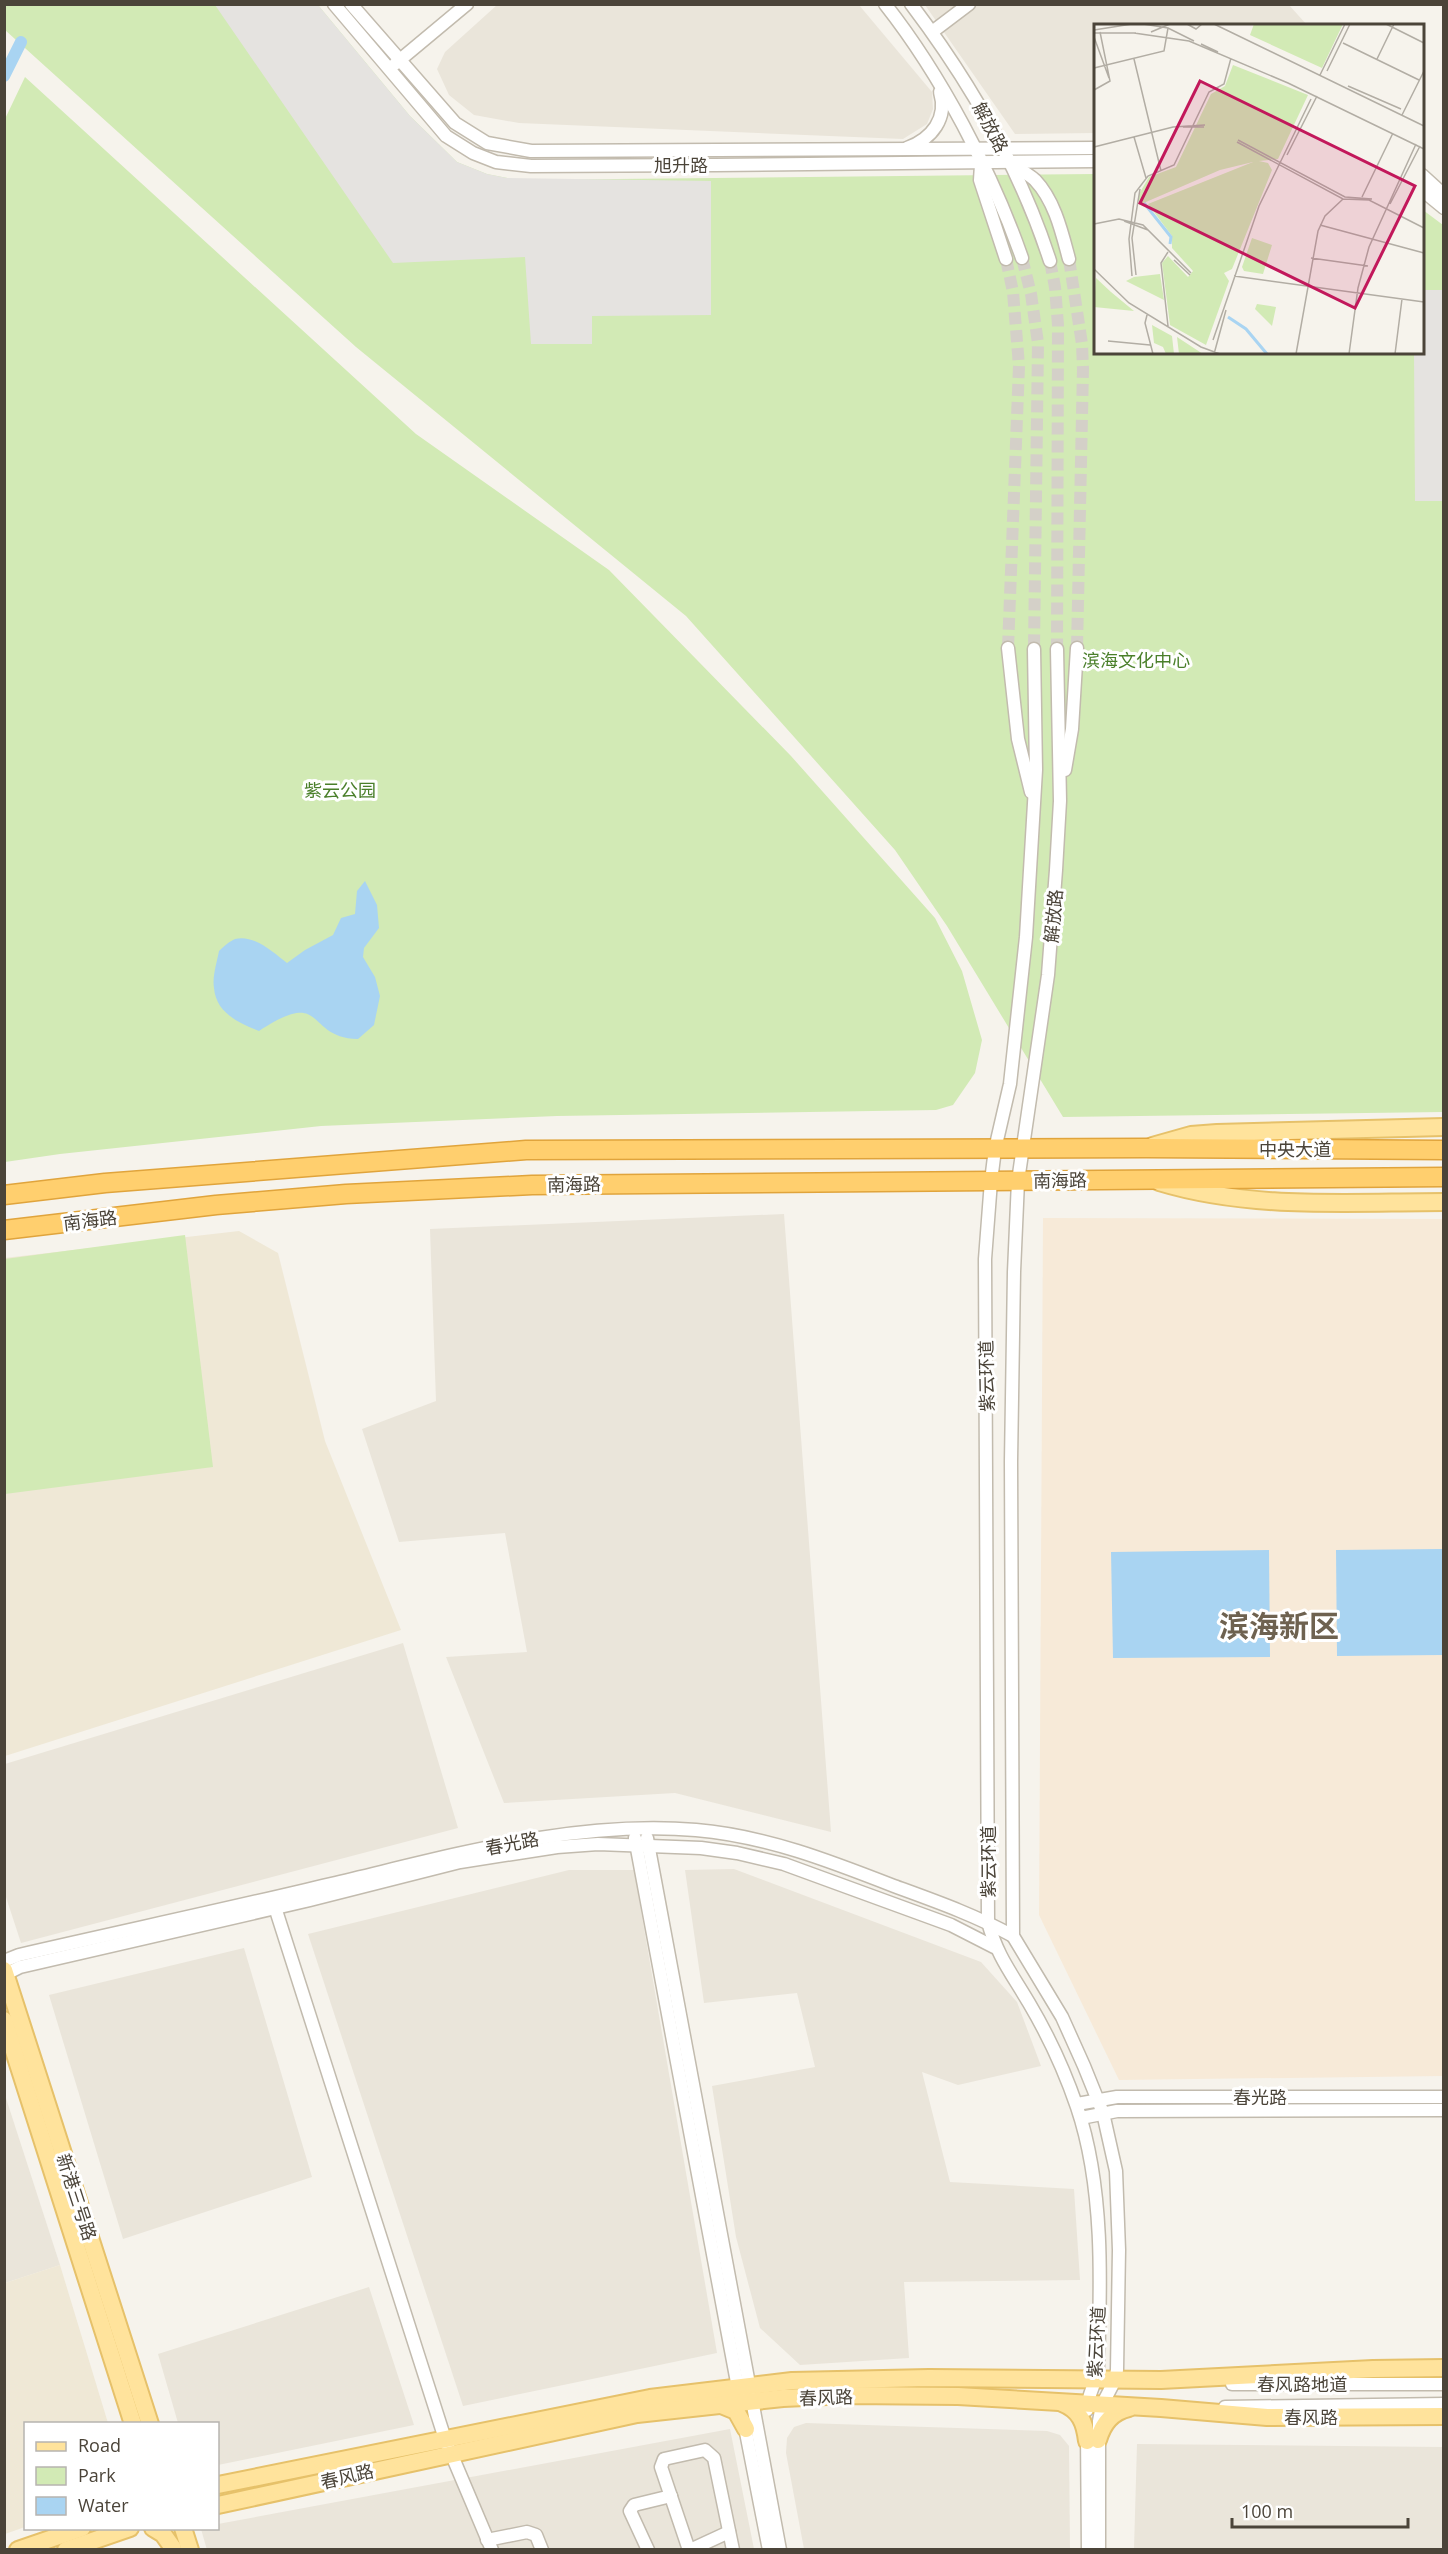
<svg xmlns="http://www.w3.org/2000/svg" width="1448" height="2554" font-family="'Open Sans','Noto Sans SC',sans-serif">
<rect width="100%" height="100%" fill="#f6f3ec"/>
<g fill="#eae5da">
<path d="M497,5h362l73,87 1,17 -6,15 -24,15 -384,-16 -45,-8 -25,-20 -12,-26 8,-17z"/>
<path d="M925,5h364l18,20 -211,1 -1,107 -80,1z"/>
<path d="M784,1214l47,618 -156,-39 -171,10 -58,-146 81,-5 -22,-119 -106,9 -37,-113 74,-28 -6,-172z"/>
<path d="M403,1643l55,185 -437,115 -16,-49v-130z"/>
<path d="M734,1869l247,93 36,40 24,64 -83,19 -36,-13 28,110 124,7 6,91 -176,2 5,76 -109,7 -40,-37 -24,-91 -24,-151 103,-19 -18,-74 -93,10 -19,-133z"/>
<path d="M569,1870h65l83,483 -254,53 -155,-472z"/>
<path d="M244,1948l68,229 -189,62 -74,-244z"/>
<path d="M4,2092l56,173 -55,18h-1z"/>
<path d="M369,2287l45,138 -196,40v-41l-40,-1 -20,-69z"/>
<path d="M806,2423l241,8 13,4 9,11 1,103h-266l-18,-96 1,-15 7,-11z"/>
<path d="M730,2429l24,120 -547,1 -6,-21 17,-1v-4z"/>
<path d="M1137,2444l306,3v102h-309z"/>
</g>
<path fill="#f7ead8" d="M1043,1218l400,1v857l-324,4 -80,-165z"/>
<g fill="#efe8d6">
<path d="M239,1231l39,22 47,188 76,189 -396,126 -1,-498z"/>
<path d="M60,2265l48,158 -82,1 -1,103 -20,7v-251z"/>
</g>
<g fill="#d2eab5">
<path d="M4,5h314l92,111 47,46 30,12 31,6 577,-6 1,178h326l1,-142 20,15v887l-380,5 -116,-191 -52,-76 -209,-234 -330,-269 -351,-317z"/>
<path d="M25,77l391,357 193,136 182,186 144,162 27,53 20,69 -7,33 -22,32 -17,5 -379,6 -236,10 -261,28 -55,8 -1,-1041z"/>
<path d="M185,1235l28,232 -208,27v-235z"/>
</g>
<g fill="#e5e3e0">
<path d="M215,5h103l92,111 47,46 30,12 20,4 204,3v134l-119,1v28h-61l-6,-87 -132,6z"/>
<path d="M1423,290h20v211h-28l-1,-148 8,-1z"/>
</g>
<g fill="#a9d4f2">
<path d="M365,881l12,24 2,23 -15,20 -1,9 12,20 5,19 -6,29 -16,14c-54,-1 -31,-53 -99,-8 -20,-8 -43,-18 -45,-43 -2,-11 3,-26 5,-37 4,-4 11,-10 16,-12 19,-5 39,14 52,24l18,-13 28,-15 8,-17 14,-4 2,-23z"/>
<path d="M1443,1549v106l-106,1 -1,-106z"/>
<path d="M1269,1550l1,107 -157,1 -2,-106z"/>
</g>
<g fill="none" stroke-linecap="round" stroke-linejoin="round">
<path stroke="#a9d4f2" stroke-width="12" d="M4,76l17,-34"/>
<g stroke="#d4d0c8" stroke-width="12" stroke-dasharray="12 6" stroke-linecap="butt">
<path d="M1022,258l9,36 7,49 -4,306"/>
<path d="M1006,259l7,33 6,74 -11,282"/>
<path d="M1069,259l13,85 1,25 -6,279"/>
<path d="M1050,261l5,26 3,38 -1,324"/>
</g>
<g stroke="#c2bbae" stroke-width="15">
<g id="minor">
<path d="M334,4l112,132 27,17 23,9 35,4 184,-1 381,-4"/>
<path d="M351,4l104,119 32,20 44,8 565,-3"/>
<path d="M885,4c56,71 107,168 137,254"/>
<path d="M911,4c59,78 109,164 139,257"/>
<path d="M932,32l37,-28"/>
<path d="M395,64l72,-60"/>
<path d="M907,148c25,-9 41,-30 33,-56"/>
<path d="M1011,164c8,5 17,10 24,16 20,21 27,53 34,79"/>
<path d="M981,165l-1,15 26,79"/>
<path d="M1422,175l22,20"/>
<path d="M1422,190l22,18"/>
<path d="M1008,648l10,91 13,53"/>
<path d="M1034,649l2,121 -10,167 -16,147 -15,65 -4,32 -6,78 3,663c9,34 24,52 41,81 19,32 36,69 48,104 27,79 24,176 21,259 0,15 -11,28 -11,44"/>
<path d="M1057,649l3,152 -4,69 -8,105 -30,206 -4,91 -3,189 2,475 49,81 22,49 19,47 13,58 3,79 -2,120 -2,10 -13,25 -3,16v129"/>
<path d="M1065,770l7,-41 5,-81"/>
<path d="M635,1838l104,555"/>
<path d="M647,1838l133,712"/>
<path d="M273,1901l172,538 47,111"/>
<path d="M4,1961l15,-6c104,-24 208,-46 312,-71 120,-28 241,-64 365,-54 70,6 134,31 198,56 41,15 81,29 119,50"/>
<path d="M4,1975l16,-8 290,-67 150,-38 97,-15 41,-3 103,4 36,5 47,11 167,61 43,22"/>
<path d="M1077,2104l40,-7h327"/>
<path d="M1081,2118l36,-7 327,-1"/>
<path d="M1232,2384h212"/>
<path d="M1225,2407l219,-3"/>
<path d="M744,2422l25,128"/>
<path d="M1087,2433l1,117"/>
<path d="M487,2540l40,-8 9,3 6,15"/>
<path d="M648,2550l-18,-39 4,-6 37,-9"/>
<path d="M689,2550l-28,-83 3,-8 41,-9 9,8 19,92"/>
<path d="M690,2550l39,-18"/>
</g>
</g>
<g stroke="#e6c16a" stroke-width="20">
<g id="major">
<path d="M1152,1146l39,-11 26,-2 227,-6"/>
<path d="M1159,1182c92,28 189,20 285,20"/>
<path d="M4,1970l146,454"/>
<path d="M4,2020l129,404"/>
<path d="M1062,2403c18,7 23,20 25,38"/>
<path d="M719,2404l17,7 10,18"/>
<path d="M1098,2440c5,-17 14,-28 31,-32"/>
<path d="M218,2485l432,-87 142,-17 137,-3 232,2 212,-11 71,-1"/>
<path d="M218,2505l419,-91 146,-16 66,-3 109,1 203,12 106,9 177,-1"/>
<path d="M153,2528l10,6 10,14"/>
<path d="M183,2528l7,22"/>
<path d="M18,2550l64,-22"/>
<path d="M66,2550l64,-22"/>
</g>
</g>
<g stroke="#e0a43c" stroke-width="21">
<g id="highway">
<path d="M4,1195l101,-12 421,-33 620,-2 298,2"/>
<path d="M4,1230l212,-25 130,-11 186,-9 912,-8"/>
</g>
</g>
<use href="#minor" stroke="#fff" stroke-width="12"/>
<use href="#major" stroke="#ffe39c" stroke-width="16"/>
<use href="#highway" stroke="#ffcf6e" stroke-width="18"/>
</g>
<g text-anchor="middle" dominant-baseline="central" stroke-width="6" stroke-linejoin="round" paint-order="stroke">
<g font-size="18" fill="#4b4439" stroke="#fff">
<text transform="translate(991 127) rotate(62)">解放路</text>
<text x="681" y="165">旭升路</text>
<text transform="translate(1053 916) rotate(-85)">解放路</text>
<text x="1295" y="1149">中央大道</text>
<text transform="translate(1060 1180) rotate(-1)">南海路</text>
<text transform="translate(574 1184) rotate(-1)">南海路</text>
<text transform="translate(90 1220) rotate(-7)">南海路</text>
<text transform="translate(986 1376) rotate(-91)">紫云环道</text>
<text transform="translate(512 1843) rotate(-11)">春光路</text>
<text transform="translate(988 1862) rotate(-90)">紫云环道</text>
<text x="1260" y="2097">春光路</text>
<text transform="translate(77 2197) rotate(72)">新港三号路</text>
<text transform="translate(1096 2342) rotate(-87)">紫云环道</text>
<text x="1302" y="2384">春风路地道</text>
<text transform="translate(826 2397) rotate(-2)">春风路</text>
<text x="1311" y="2417">春风路</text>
<text transform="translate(347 2476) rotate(-13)">春风路</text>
</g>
<g font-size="18" fill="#4a7f2a" stroke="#fff">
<text x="1136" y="660">滨海文化中心</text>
<text x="340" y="790">紫云公园</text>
</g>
<g font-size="30" font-weight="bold" fill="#6e6250" stroke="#fff">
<text x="1279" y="1625">滨海新区</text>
</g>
</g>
<g transform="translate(1094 24)">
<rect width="330" height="330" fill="#f6f3ec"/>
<path d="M160,0h89l-21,44 -72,-33zM139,41l75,30 -30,64 -19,2 9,2 4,7 -40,99 -8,4 5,8 -23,64 -36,-20 -8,-62 6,-7 20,21 5,-6 -21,-23v-12l-24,-32 105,-42 -33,8 -81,35v-11l10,-17 27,-10 35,-73 14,-8zM158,214l20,7 -9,29 -19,-3 -2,-4zM66,250l4,26 -38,-19 8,-4zM2,254l15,14 23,19 -40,-4zM163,280l19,3 -4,19 -17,-17zM58,301l20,11 2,18h-8l-3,-7 -9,-4zM83,313l26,17h-24z" fill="#d2eab5"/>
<path fill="none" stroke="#a9d4f2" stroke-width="3" d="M50,179l27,34 -1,7M134,293l18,12 21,25"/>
<path fill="none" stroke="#b2ada4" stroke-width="1.5" d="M49,0l25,4 26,13M93,0l9,5 6,-5M120,0l210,102M292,0l38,19M0,6l38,-6M57,8l19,-8M0,9h42M40,9l55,8 99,42 136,66M0,13l15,41M249,19l76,37M107,20l17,8M40,35l27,112M283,35l17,-35M0,44l70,-17 4,-23M233,47l23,-47M226,51l25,-51M254,62l53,23M0,66l16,-9 -10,-49M308,91l22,-44M89,103h21M40,113l12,41M144,116l107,57 27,2M143,118l106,57 26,1 55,28M0,123l79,-20 32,-2M193,131l30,-59M268,173l31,-64M296,180l30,-58M30,197l24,9M0,200l25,-5 24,6 48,48M226,201l104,28M74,228l-7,11 7,63M217,234l57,8M80,236l16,15M0,245l35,34 72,44 19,7M42,251l-4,-37 8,-49M38,252l-3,-37 6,-46 13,-17 26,-11 35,-73 15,-8 7,-26M140,252l190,26M53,291l-2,8 8,31M119,316l46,-134 52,-107M14,317l42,4M120,330l12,-44M202,330l22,-123 7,-15 18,-17M255,330l9,-66 11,-41 47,-103M301,330l7,-55"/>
<path fill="#c2185b" fill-opacity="0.15" stroke="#c2185b" stroke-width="3" d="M106,57l215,105 -60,122 -215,-105z"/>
<rect width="330" height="330" fill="none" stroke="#4b4439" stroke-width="3"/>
</g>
<rect width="1448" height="2554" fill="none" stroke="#4b4439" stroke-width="12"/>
<rect x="24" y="2422" width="195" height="108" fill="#ffffff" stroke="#b7b4b0" stroke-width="1.5"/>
<rect x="36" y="2442" width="30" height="9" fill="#ffe39c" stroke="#b7b4b0" stroke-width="1.5"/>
<text x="78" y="2452" font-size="18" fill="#4b4439">Road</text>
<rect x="36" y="2467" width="30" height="18" fill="#d2eab5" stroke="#b7b4b0" stroke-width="1.5"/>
<text x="78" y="2482" font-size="18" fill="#4b4439">Park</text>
<rect x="36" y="2497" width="30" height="18" fill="#a9d4f2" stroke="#b7b4b0" stroke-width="1.5"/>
<text x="78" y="2512" font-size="18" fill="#4b4439">Water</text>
<path d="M1232 2518v9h176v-9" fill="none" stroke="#4b4439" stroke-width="3"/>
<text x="1241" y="2518" font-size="18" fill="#4b4439" stroke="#ffffff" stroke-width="4.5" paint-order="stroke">100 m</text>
</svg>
